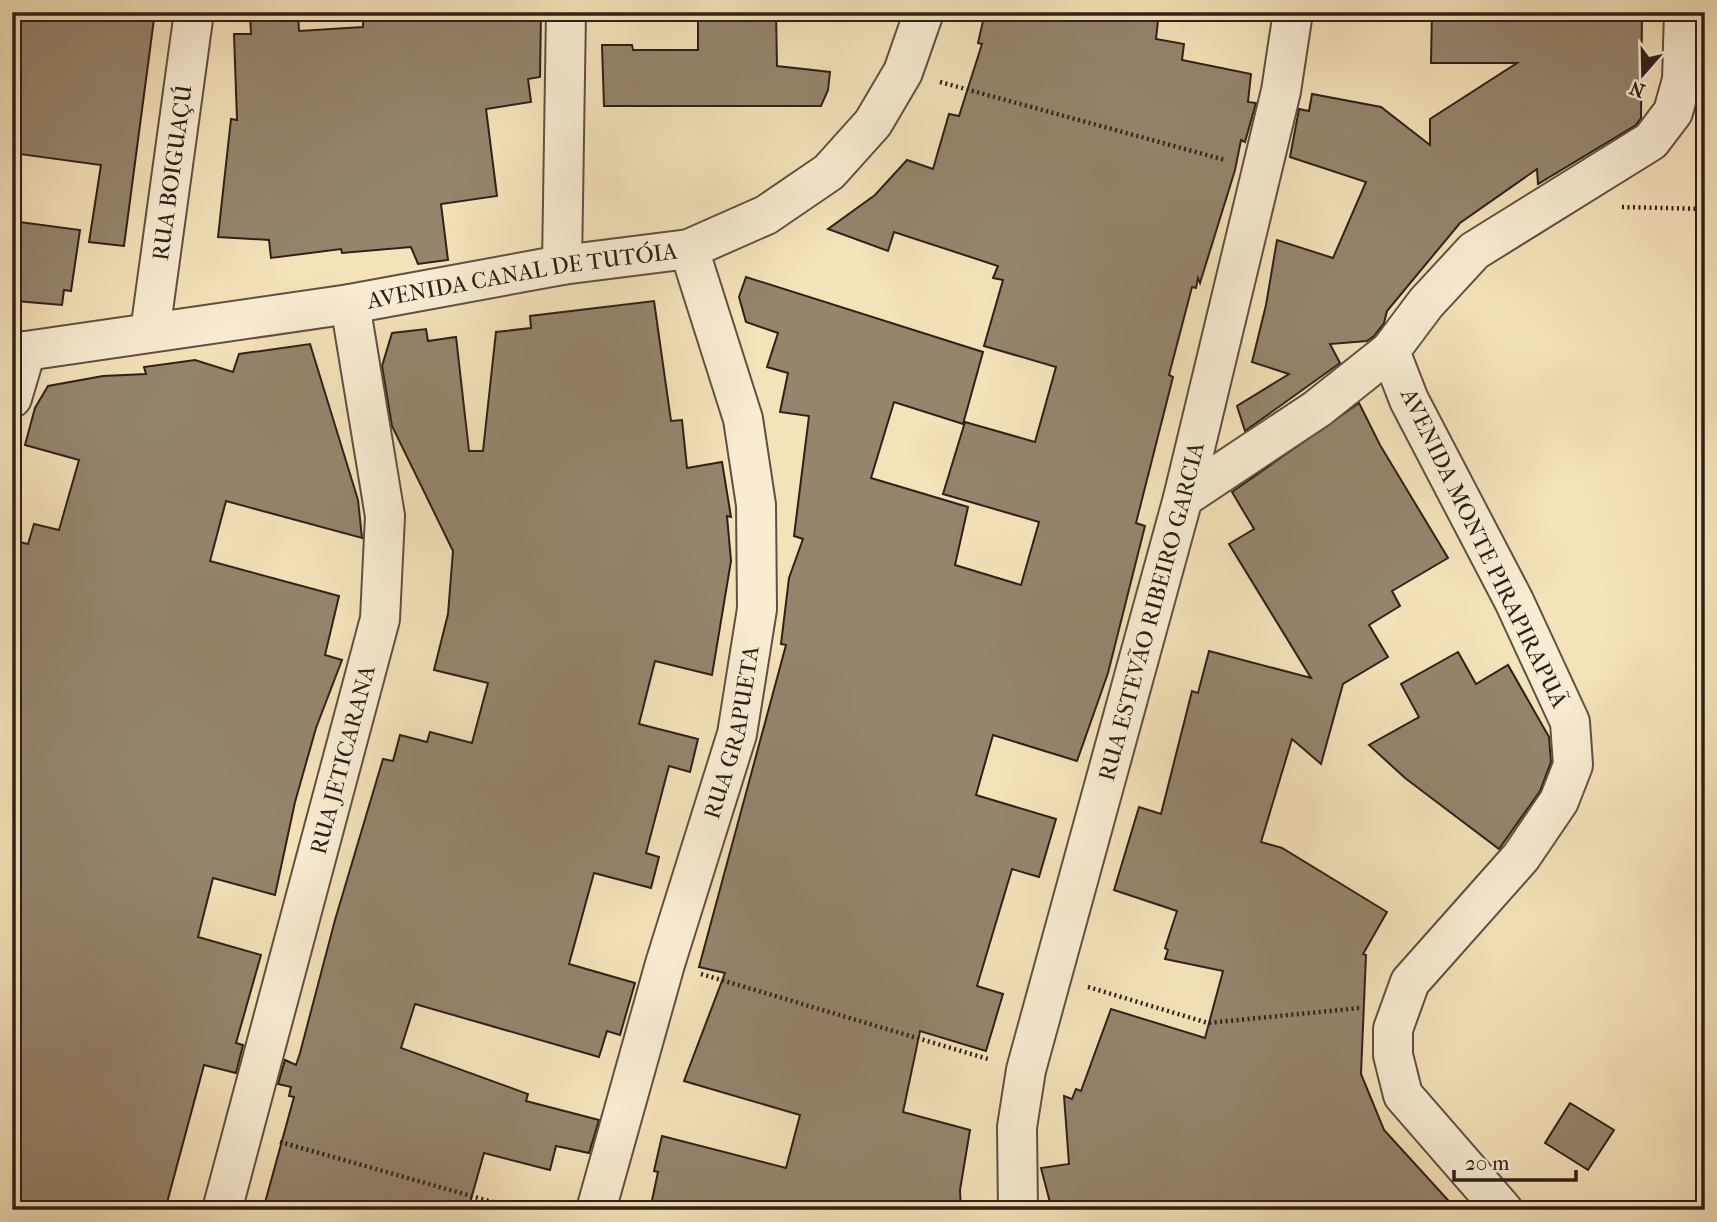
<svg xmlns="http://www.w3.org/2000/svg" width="1717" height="1222" font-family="'IM FELL French Canon',serif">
<rect width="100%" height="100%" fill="#f4e2b9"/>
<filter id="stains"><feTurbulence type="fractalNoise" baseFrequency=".00286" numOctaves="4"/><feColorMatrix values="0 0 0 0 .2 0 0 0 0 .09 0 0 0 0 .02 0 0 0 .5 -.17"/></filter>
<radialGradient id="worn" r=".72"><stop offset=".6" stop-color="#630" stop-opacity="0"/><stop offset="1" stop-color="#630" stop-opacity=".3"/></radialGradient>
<g fill="#95856d" stroke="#2f201a" stroke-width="2">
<path d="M12,12h115l-1,3 28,4 -30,227 -35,-4 12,-77 -89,-12z"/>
<path d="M250,12h48l1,19 64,-4v-15h178l-1,65 -12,2 3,23 -45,7 11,87 -56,8 7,56 -30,4 -7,-17 -69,6 -1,-4 -70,9 -2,-18 -51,-3 13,-118 6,1 -3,-86h17z"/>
<path d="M698,12h78l1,54 53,6 -2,18 -7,16h-217l-2,-61h30l1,5h65z"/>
<path d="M985,12h174l-3,27 28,5 -2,16 69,14 -3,28 8,1 -11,39 -4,-2 -6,30 -35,113 -2,-5 -2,10 -4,-1 -23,88 4,2 -37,146 9,3 -37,147 -31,88 -84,-26 -17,60 80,24 -17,58 -27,-8 -35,117 26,8 -17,57 -66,-20 -17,81 67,18 -10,60 1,20h-311l8,-38 -4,-1 8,-35 124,32 14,-53 -116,-34 41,-108 -26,-6 87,-322 -5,-1 8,-66 14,-39 -9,-3 15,-120 -29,-4 8,-39 -21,-6 11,-34 -32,-11 -7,-25 7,-20 237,75 -20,72 -69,-22 -23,76 97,29 -13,58 66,20 18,-63 -96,-28 22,-72 70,20 21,-75 -72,-21 19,-66 -10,-2 5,-12 -104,-34 -6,19 -60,-22 47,-34 32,-35 26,9 16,-55 10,2 23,-72 -4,-1z"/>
<path d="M1432,12h210l-1,106 -5,7 -98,59 -1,-15 -77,54 -73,88 -3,12 -10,13 -7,5 -37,3 10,19 -95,68 -8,-25 52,-32 -37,-12 14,-57 11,-65 56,18 33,-76 -76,-25 9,-48 10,2 3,-17 69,13 49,38v-26l87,-56h-86z"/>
<path d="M12,221l68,9 -9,61 -7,-1 -2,15 -46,-4 3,-19 -7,-1z"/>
<path d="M654,301l17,120 11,-1 5,48 35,-6 9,55 -4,-1 4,45 -19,114 -57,-14 -16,63 59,15 -8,33 -21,-6 -23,87 13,4 -8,31 -57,-15 -25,91 66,19 -15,52 -13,-4 -8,26 -184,-53 -14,44 127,46 -2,7 73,19 -10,33 -33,-7 -6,24 -66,-17 -16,57h-205l31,-113 -5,-1 2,-9 -13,-3 7,-24 11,5 4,-12 35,-133 48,-161 10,2 7,-26 27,7 3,-10 42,11 16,-60 -54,-13 14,-56 5,-63 -61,-125 -10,-60 10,-33 34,-4 2,12 28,-4 13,114h14l13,-119 35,-4 -1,-12z"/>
<path d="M310,344l48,156 4,38 -136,-37 -16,60 129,35 -14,59 17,5 -26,68 -21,74 -20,93 -62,-17 -15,59 63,18 -25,88 7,2 -7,28 -32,-8 -39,145h-153v-544l9,-30 -9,-2v-94l16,4 6,-20 25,6 20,-70 -54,-15 10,-37 13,-22 55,-10 43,-2 -2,-7 51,-7 38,12 6,-18z"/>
<path d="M1359,403l21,42 68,113 -56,33 8,15 -31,19 19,32 -45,27 -22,80 -29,-25 -31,103 21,6 105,64 -24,42 3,1 -5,119 23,56 73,80h-405l-11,-42 28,-4 -5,-68 8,3 4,-10 5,2 30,-82 94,29 18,-67 -58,-12 3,-9 -3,-2 12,-37 -63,-21 25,-83 22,7 31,-123 6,2 11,-42 102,27 -82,-134 25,-15 -22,-37z"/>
<path d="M1458,652l18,32 32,-19 41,72 2,25 -11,29 -41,58 -94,-71 -36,-33 50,-28 -18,-33z"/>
<path d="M1570,1103l44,27 -26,40 -43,-27z"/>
</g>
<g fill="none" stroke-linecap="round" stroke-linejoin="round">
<g stroke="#605042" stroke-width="42">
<g id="minor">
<path d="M562,265l4,-253"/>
<path id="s1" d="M150,332l44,-320"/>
<path id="s2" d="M12,353l338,-49 212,-39 127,-16 77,-34 63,-43 44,-49 30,-51 21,-60"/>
<path d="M12,398l14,-47"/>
<path d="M1183,498l134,-89 73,-58"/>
<path id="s3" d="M222,1210l158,-591 5,-103 -35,-212"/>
<path id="s4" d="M596,1210l69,-246 72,-230 20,-125 -1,-104 -13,-86 -54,-170"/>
<path id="s5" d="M1018,1210l-1,-83 9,-57 157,-572 98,-407 12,-79"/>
<path d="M1503,1210l-100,-115 -10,-40v-26l17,-47 111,-125 38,-56 14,-36 -3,-43 -56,-121 -105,-201 -19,-49 36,-48 48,-52 177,-110 22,-29 9,-32 2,-68"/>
</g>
</g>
<g stroke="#2f201a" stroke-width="4.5" stroke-dasharray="2 3.5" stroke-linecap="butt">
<path d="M940,82l285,78"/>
<path d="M1622,207l83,2"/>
<path d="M701,974l287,85"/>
<path d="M1088,987l120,36 152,-15"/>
<path d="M280,1142l241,68"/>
</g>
<use href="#minor" stroke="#f8ecd2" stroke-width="38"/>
</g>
<g text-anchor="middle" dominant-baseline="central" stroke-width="6" stroke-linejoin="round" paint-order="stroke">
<g font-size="23" fill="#2f201a" stroke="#f8ecd2">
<text stroke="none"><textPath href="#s1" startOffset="161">RUA BOIGUAÇÚ</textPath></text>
<text stroke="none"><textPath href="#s2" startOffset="516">AVENIDA CANAL DE TUTÓIA</textPath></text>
<text transform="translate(1484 548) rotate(64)">AVENIDA MONTE PIRAPIRAPUÃ</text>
<text stroke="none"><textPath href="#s5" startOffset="616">RUA ESTEVÃO RIBEIRO GARCIA</textPath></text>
<text stroke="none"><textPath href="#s4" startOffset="497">RUA GRAPUETA</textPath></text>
<text stroke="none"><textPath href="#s3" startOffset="466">RUA JETICARANA</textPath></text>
</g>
</g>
<rect width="1717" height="1222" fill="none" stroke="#f4e2b9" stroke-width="42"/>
<rect x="14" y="14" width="1689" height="1194" fill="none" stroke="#2f201a" stroke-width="3.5"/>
<rect x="21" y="21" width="1675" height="1180" fill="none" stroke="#2f201a" stroke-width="2"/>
<g transform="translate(1643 74) rotate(200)" stroke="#f8ecd2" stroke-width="5" paint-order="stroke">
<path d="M0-5L12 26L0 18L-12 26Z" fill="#2f201a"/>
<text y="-10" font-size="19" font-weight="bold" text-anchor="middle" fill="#2f201a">N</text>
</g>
<path d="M1454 1170v10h122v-10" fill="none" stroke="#2f201a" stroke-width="3.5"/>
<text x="1465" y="1170" font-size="21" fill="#2f201a" stroke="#f8ecd2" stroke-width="5" paint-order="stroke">20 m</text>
<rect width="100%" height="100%" filter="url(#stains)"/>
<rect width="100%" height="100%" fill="url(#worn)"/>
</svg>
